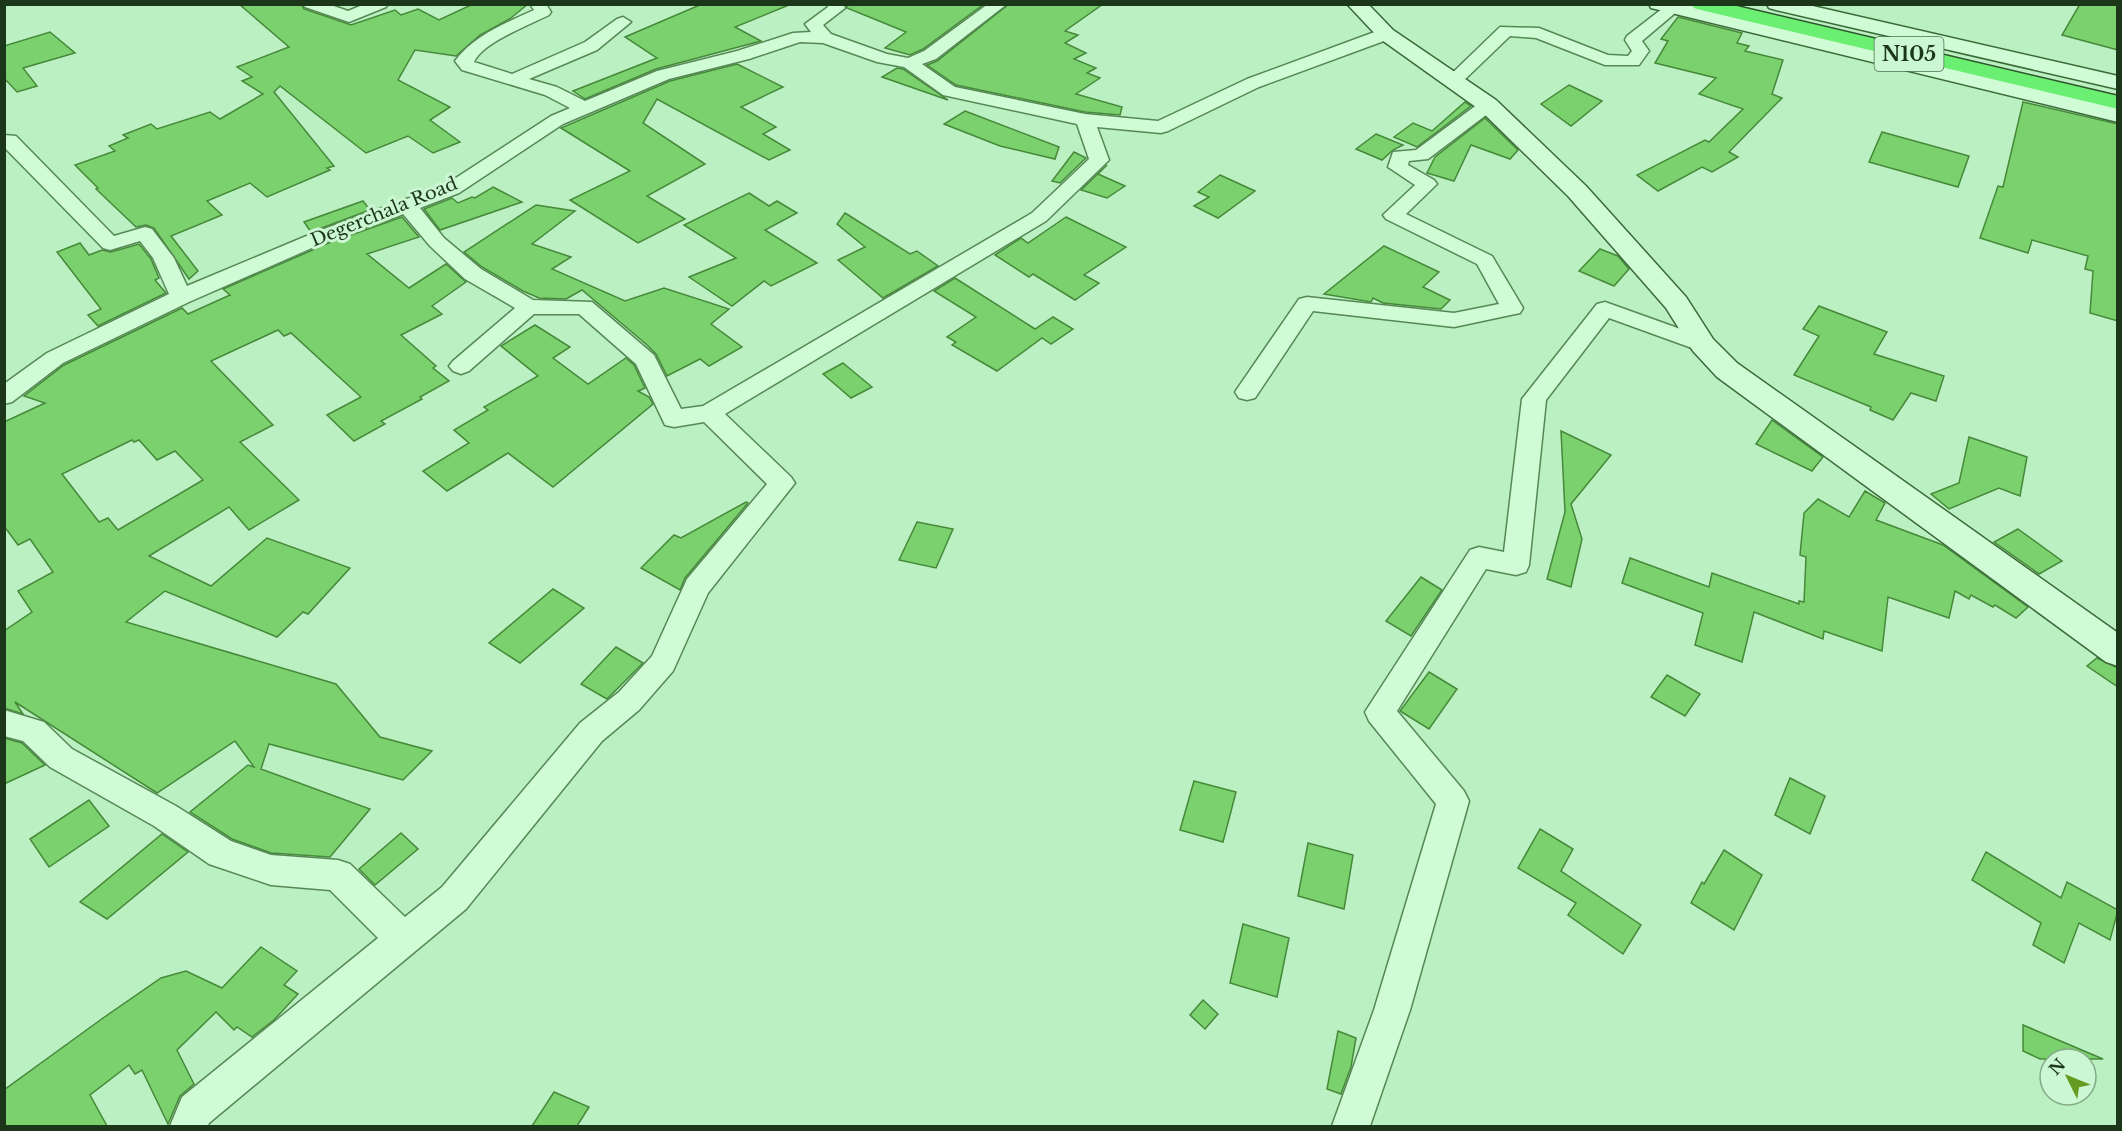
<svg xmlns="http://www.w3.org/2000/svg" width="2122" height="1131" font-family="'Libre Baskerville',serif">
<rect width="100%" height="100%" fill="#bbf0c3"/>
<g fill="#7cd16f" stroke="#458939" stroke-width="1.5" fill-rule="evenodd">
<path d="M239,4h62l3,5 47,16 44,-15 6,5 17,-6 21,11 34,-16h55l-17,14 -31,17 -24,21 -41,-6 -17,30 52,27 -20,13 30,22 -27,11 -25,-17 -42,17 -86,-67 -6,6 60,74 -7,2 3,2 -63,27 -17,-14 -43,18 15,14 -51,21 27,35 -9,8 -35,-51 -8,-3 -10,2 -40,-38 2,-1 -23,-23 40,-14 -6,-5 19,-8 -5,-3 28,-11 6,5 53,-17 10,7 43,-25 -21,-13 10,-4 -15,-10 52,-20z"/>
<path d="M702,4l87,1 -54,22 26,14 -105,28 -71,30 -12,-8 84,-33 -32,-21z"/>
<path d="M846,4h138l-61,45 -13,6 -25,-7 21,-16 -59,-24z"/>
<path d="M1009,4h94l-38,27 13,4 -13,8 21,10 -12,6 22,9 -9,5 13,5 -24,16 46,13 -2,8 -35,-3 -129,-27 -29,-20 10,-4z"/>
<path d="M2080,4h38v46l-56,-15z"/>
<path d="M1678,17l64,16 -5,10 12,3 -4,5 38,9 -11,34 10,4 -53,54 9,5 -26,15 -10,-5 -44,24 -21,-16 68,-35 4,2 34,-33 -44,-15 17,-16 -61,-15 13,-22 -7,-2z"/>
<path d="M50,32l25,21 -52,15 14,18 -20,6 -13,-14v-32z"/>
<path d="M737,64l46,23 -42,20 35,20 -13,7 27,16 -21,10 -112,-61 -14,24 62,41 -58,32 38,23 -47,24 -68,-43 60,-29 -69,-43 109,-47z"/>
<path d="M897,68l6,1 45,31 -66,-23z"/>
<path d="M1569,85l33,16 -31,25 -30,-22z"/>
<path d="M1465,102l6,4 -54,41 -23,-10 19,-14 19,8z"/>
<path d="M2023,102l95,22v197l-28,-8 3,-42 -8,-2 3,-13 -56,-16 -4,13 -48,-15 18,-52 5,1z"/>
<path d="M965,111l94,36 -4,12 -55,-13 -56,-22z"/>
<path d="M1485,118l33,32 -8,9 -39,-14 -17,36 -27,-8 8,-16z"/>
<path d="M1882,132l87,24 -11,31 -89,-25z"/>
<path d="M1376,134l27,11 -10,5 -11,10 -26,-11z"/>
<path d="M1074,152l12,6 -26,25 -8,-2z"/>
<path d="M1107,165l-9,9 27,12 -18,12 -26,-8z"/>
<path d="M1220,175l35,16 -37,27 -24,-12 15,-9 -11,-5z"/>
<path d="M493,187l29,15 -82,28 -16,-21 28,-11 6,5 14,-6 3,1z"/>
<path d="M749,193l20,13 8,-5 20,12 -32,17 52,33 -46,23 -7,-5 -32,25 -43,-29 47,-19 -52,-33z"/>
<path d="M363,201l7,9 -59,22 -7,-10z"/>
<path d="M536,205l39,6 -43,33 39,13 -19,12 73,32 39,-13 65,21 -18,15 31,23 -33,19 -9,-7 -33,17 -11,-22 -10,-10 -64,-54 -16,9 -27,-1 -16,-7 -41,-24 -18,-15z"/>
<path d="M845,213l65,41 7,-3 21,15 -55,32 -45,-38 27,-13 -28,-23z"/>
<path d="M402,217l17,20 -52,17 42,34 37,-24 20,18 -34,24 10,8 -41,21 35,31 -3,2 16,13 -29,16 2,2 -41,22 4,3 -31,17 -27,-26 34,-18 -70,-64 -7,3 -6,-6 -67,31 62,64 -33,17 59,58 -50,30 -20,-23 -80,49 62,30 56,-48 83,30 -42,46 -5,-2 -26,25 -112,-46 -39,31 210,62 44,53 52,14 -29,29 -134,-36 -8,25 109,40 -40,48 -59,-4 -39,-14 -42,-27 58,-47 6,2 -19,-26 -78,52 -142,-91 8,12 -19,-6v-77l28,-19 -14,-21 35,-19 -23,-33 -12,6 -14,-19v-104l41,-19 -21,-7 40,-31 118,-57 6,6 42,-19 -7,-6 108,-47zM132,440l2,2 5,-2 18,20 18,-9 28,29 -85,50 -10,-12 -9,4 -37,-48z"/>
<path d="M1066,217l60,30 -42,28 15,8 -24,17 -42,-26 -4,3 -34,-22 26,-17 7,5z"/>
<path d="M80,243l9,12 13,-5 9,2 28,-8 12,15 8,19 -4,2 11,13 -68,33 -10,-11 13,-6 -44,-57z"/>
<path d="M1384,246l55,26 -16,15 27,13 -9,9 -58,-6 -10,-5 -2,4 -47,-8z"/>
<path d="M1600,249l18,7 11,13 -15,17 -35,-15z"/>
<path d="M955,278l80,51 18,-12 20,12 -22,15 -9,-6 -45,33 -45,-26 4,-3 -9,-5 29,-20 -42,-26z"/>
<path d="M1819,306l68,26 -13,22 70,22 -8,25 -25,-8 -18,27 -23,-10 1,-3 -77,-32 25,-39 -16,-7z"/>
<path d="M535,325l35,22 -17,11 35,26 38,-26 8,7 11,23 -7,3 11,6 4,7 -100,83 -45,-34 -61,38 -24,-20 46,-28 -15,-13 34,-20 -4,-3 54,-31 -37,-30z"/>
<path d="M843,363l29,24 -21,11 -28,-24z"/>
<path d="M1772,420l51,37 -11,14 -56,-27z"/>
<path d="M1561,431l50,24 -40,49 11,35 -11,48 -24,-8 18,-67z"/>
<path d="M1969,437l58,20 -7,39 -21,-8 -50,21 -18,-15 28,-11z"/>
<path d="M1865,491l20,12 -9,17 67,25 85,62 -12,11 -21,-13 -2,2 -22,-12 -2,4 -14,-8 -6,27 -61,-21 -6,54 -58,-20 -1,8 -69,-27 -12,50 -47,-17 8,-32 -81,-30 8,-25 79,29 3,-14 87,31v-3l5,1 2,-45 -6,-2 4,-42 14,-14 31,18z"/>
<path d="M746,502l2,1 -63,75 -5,12 -39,-22 33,-33 7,3z"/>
<path d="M917,522l36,7 -17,39 -37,-8z"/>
<path d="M2018,529l44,32 -23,13 -45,-32z"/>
<path d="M1421,577l21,13 -31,46 -25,-15z"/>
<path d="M553,589l31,19 -64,55 -31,-20z"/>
<path d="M616,647l27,16 -36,36 -26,-15z"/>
<path d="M2097,658l21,10v19l-31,-21z"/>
<path d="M1429,672l28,17 -28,40 -29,-18z"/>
<path d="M1667,675l33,19 -15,22 -34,-19z"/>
<path d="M4,738l18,5 23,22 -41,19z"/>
<path d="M1790,778l35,18 -15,38 -35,-19z"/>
<path d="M1194,781l42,11 -13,50 -43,-12z"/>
<path d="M89,800l20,26 -60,41 -19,-28z"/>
<path d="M1540,829l33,20 -12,22 80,54 -18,29 -55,-39 8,-12 -58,-35z"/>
<path d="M401,833l17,16 -43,36 -16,-16z"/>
<path d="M162,834l26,18 -81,67 -27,-17z"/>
<path d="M1308,843l45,12 -9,54 -46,-13z"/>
<path d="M1724,850l38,25 -28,55 -43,-27 11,-21 2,2z"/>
<path d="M1986,852l75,46 6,-16 51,28 -8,30 -31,-17 -15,40 -31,-18 8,-22 -69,-43z"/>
<path d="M1243,924l46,14 -12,59 -47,-14z"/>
<path d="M261,947l36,24 -13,14 14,9 -24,26 -22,17 -15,-10 -3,3 -18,-18 -39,38 17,34 -14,12 -12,28 -26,-54 -7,4 -6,-9 -39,30 17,31h-103v-36l99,-72 58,-40 25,-7 36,17z"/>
<path d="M1203,1000l15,14 -13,15 -15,-14z"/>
<path d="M2023,1025l80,34h-63l-17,-8z"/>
<path d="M1338,1031l18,7 -5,29 -10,27 -14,-5z"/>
<path d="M554,1092l35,15 -12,19h-45z"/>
</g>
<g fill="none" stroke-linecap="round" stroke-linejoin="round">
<g stroke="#558854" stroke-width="3">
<g id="minor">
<path d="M303,4h25l20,7 17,-7h23l-2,3 -37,15 -44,-15z"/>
<path d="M530,4h16l5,8 -2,3c-20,10 -67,28 -75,47l38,12 73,-32 32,-23 6,-2 8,5 -34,28 -68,29 28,8 28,14 72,-30 80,-20 56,-18 18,-1 -6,-8 23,-17 -1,-3h16l2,4 -22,17 8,9 56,20 21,4 16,-7 64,-47h19l-71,55 -14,5 33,23 130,27 73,7 89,-42 133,-49 6,-1 8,5 -2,4 -133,49 -91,44 -7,2 -64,-6 12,33 -63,61 -321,193 66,63 4,6 -87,110 -35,78 -34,39 -37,31 -136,168 -257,214 -1,3h-38l12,-29 196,-159 -48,-48 -59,-5 -62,-21 -55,-38 -104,-59 -27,-26 -19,-5v-26l40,12 28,27 104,57 55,35 40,14 67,5 12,4 55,53 37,-30 138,-164 39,-31 33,-36 35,-77 80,-95 -63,-62 -30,5 -9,-2 -29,-61 -57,-50h-45l-65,57 -8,3 -8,-3 -4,-5 4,-5 62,-53 -50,-29 -35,-33 -27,-32 -73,26 -141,62 -126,61 -51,39 -8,2v-20l43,-31 122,-59 -16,-36 -13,-17 -30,9 -7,-2 -99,-101v-12l12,1 98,100 31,-9 7,2 22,29 13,28 129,-54 129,-47 106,-69 19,-8 -25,-13 -83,-25 -7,-9c19,-26 51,-38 79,-51zM800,42l23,1 54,19 27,5 39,28 134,29 12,35 -57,54 -329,193 -22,3 -27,-54 -62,-53 -59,-2 -52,-31 -37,-31 -24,-30 39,-15 104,-69 106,-45 80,-20z"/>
<path d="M1667,5h12l2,3 -39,33 7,10 -10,14h-34l-69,-27 -26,-2 -51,49h-12l-3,-4 56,-54 39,1 69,27 20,1 4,-5 -7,-11 2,-4z"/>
<path d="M1488,100l6,1 3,4 -3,4 -66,50 -19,2 -1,4 26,15 3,4 -31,30 86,42 31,52 -3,5 -66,14 -141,-16 -58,87 -8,2 -8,-2 -4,-6 64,-93 8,-2 147,16 45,-9 -22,-40 -91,-45 -3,-4 32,-30 -27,-18 5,-15 23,-2 66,-49z"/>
<path d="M1605,302l106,38 3,5 -3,5 -8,2 -94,-34 -63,82 -17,165 -3,7 -10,3 -30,-6 -89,142 67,80 5,10 -59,209 -40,116h-38l42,-116 62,-206 -67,-83 -4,-9 105,-162 9,-3 25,5 18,-153 75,-95z"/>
</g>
</g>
<g stroke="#3a6a38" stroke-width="3">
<g id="secondary">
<path d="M1347,4h21l25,26 103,70 90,86 100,111 27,42 24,24 381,270v33l-12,-4 -389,-285 -24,-26 -27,-43 -98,-112 -88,-86 -101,-72z"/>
<path d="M1649,4h36l433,104v14l-467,-114z"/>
<path d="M1767,4h37l314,72v13l-342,-79 -7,-2z"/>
</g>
</g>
<g stroke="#2d5529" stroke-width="3">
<path id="trunk" d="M1692,4h36l390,92v13l-417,-99 -7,-2z"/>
</g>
<use href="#minor" fill="#cffbd5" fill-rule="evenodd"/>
<use href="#secondary" fill="#cffbd5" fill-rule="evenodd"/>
<use href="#trunk" fill="#6aef72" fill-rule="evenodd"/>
</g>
<g text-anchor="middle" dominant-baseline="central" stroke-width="6" stroke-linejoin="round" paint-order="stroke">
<g font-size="18" fill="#1c361a" stroke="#cbf7d2">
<text transform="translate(384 212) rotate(-22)">Degerchala Road</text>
</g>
<rect fill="#cbf7d2" stroke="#507051" stroke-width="1.5" x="1874.5" y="37" width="69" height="34" rx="4.5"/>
<g font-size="20" font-weight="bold" fill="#1c361a">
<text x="1909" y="54">N105</text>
</g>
</g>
<rect width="2122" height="1131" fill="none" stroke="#1c361a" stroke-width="12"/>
<g transform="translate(2068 1077) rotate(313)"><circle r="28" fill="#cbf7d2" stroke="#85aa88" stroke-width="1.5"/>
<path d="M0-4.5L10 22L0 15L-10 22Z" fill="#659b21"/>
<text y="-9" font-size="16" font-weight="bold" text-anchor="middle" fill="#1c361a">N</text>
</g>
</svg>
